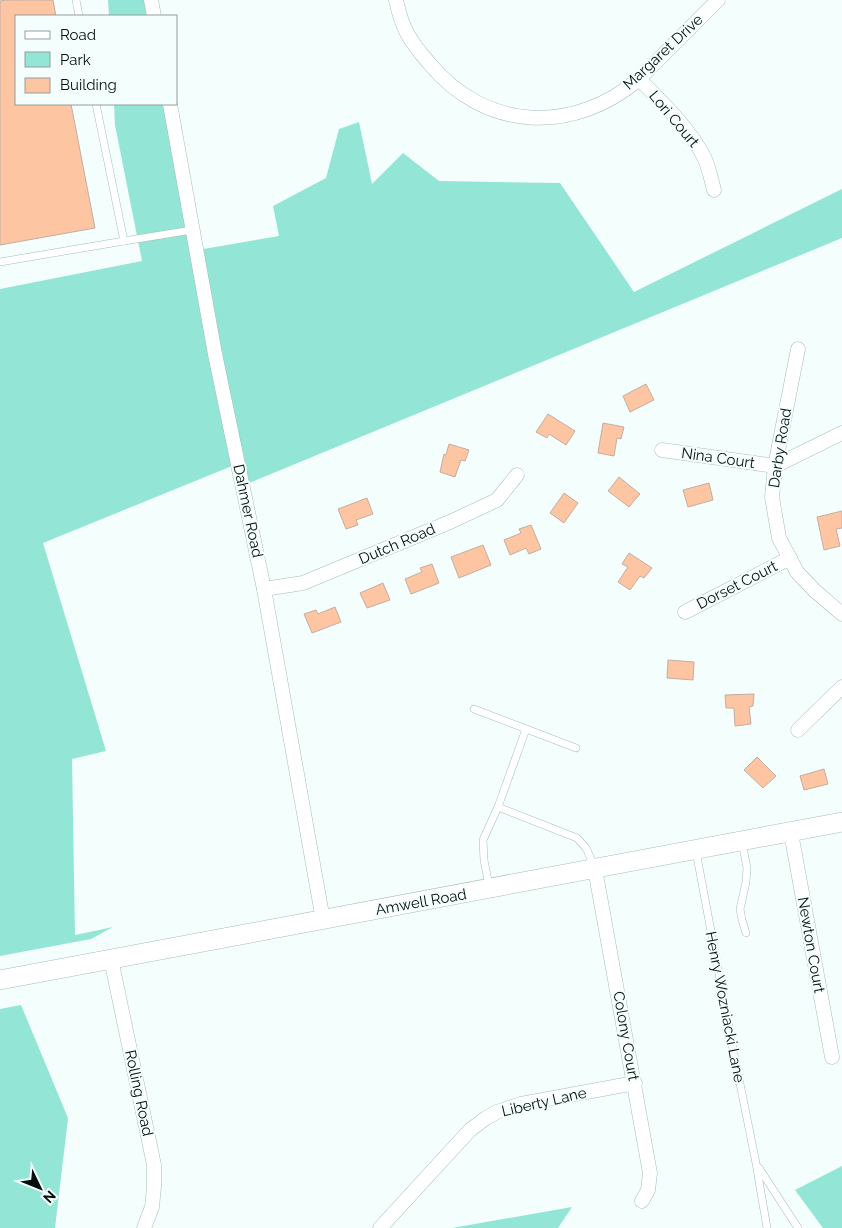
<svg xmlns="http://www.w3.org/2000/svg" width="842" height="1228" font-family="Raleway,sans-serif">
<rect width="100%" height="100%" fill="#f4fefc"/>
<g fill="#93e6d5">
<path d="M108,0h39l2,16h-40z"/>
<path d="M114,104h51l27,147 87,-15 -6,-30 53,-28 13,-49 20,-7 13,62 31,-31 36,28 121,2 74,109 208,-103v49l-605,250 -5,-22 -189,77 63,208 -34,8 3,176 38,-8 -22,12 -91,17v-667l142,-28 -27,-136z"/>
<path d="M21,1005l47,113 -13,110h-55v-219z"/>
<path d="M842,1166v62h-19l-28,-38z"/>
<path d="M572,1207l-14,21h-106z"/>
</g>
<g fill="#fdc5a2" stroke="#c2aea2">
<path d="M6,0h47l3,16h-40v88h55l24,124 -95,17v-244z"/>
<path d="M646,384l8,16 -24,12 -7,-16z"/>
<path d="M548,414l27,17 -9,14 -17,-11 -2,4 -11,-6z"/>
<path d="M603,423l21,4 -3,12 -4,-1 -3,18 -16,-3z"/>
<path d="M449,444l20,6 -4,11 -4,-1 -6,17 -15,-5 4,-18 2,1z"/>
<path d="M619,477l21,17 -11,13 -21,-16z"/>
<path d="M709,483l4,17 -25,7 -5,-17z"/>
<path d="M564,493l14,10 -14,20 -14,-10z"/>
<path d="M367,498l6,16 -17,6 2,5 -12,4 -8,-20z"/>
<path d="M842,511v17l-6,1 4,17 -16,4 -7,-33z"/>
<path d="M531,525l10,24 -12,5 -3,-6 -16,7 -6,-15 17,-7 -2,-4z"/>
<path d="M483,545l8,20 -32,13 -8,-21z"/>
<path d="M629,553l23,15 -8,10 -4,-2 -10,14 -12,-8 10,-15 -6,-3z"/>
<path d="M432,564l7,19 -28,11 -6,-15 17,-7 -2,-4z"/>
<path d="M383,583l7,17 -23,8 -7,-15z"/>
<path d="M335,607l6,15 -29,11 -8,-19 12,-4 2,4z"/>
<path d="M668,660l26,2 -1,18 -26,-2z"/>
<path d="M754,694l-1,12 -4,1 2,17 -16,2 -1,-18h-8l-1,-13z"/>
<path d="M757,757l19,19 -13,12 -19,-18z"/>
<path d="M824,769l4,15 -24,6 -4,-14z"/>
</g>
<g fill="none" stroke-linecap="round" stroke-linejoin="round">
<g stroke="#a5bdb8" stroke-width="8">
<g id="service">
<path d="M76,0l3,16"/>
<path d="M96,104l28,137 68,-11"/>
<path d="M0,262l124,-21"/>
<path d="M474,709l102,39"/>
<path d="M498,807l28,-78"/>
<path d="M742,842l5,26 -1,14 -6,27 2,11 4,13"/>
<path d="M696,851l37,198 23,114 11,65"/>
<path d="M489,886l-5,-26 -1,-20 15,-33 79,31 9,10 8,18"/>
<path d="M759,1168l39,60"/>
</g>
</g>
<g stroke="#a5bdb8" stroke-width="15">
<g id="minor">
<path d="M151,0l3,16"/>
<path d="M396,0c6,29 14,41 33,63 56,68 144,72 210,16l79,-79"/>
<path d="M639,79c21,21 51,50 65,78 5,10 7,22 10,33"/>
<path d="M170,104l45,250 49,235 59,331"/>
<path d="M798,349l-23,117 -3,31 7,41 18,34 18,19 27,23"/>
<path d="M662,450l113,16 67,-33"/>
<path d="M264,589l39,-6 147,-61 47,-22 20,-25"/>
<path d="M685,612l105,-54"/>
<path d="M798,730l44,-43"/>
<path d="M791,833l41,224"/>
<path d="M595,869l55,304 -2,17 -6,11"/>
<path d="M111,959l43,206v22l-2,20 -8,21"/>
<path d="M380,1228l90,-98 16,-12 11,-6 24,-8 114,-21"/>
</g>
</g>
<g stroke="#a5bdb8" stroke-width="20">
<path id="secondary" d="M0,980l842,-158"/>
</g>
<use href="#service" stroke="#fff" stroke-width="7"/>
<use href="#minor" stroke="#fff" stroke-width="14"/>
<use href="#secondary" stroke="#fff" stroke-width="19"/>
</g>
<g text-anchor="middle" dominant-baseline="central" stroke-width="4" stroke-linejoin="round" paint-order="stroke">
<g font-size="15" fill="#070f0d" stroke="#f4fefc">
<text transform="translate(663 52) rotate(-43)">Margaret Drive</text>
<text transform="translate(674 119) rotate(50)">Lori Court</text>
<text transform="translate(780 448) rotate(-81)">Darby Road</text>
<text transform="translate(718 458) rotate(8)">Nina Court</text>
<text transform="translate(248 511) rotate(78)">Dahmer Road</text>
<text transform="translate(397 544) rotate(-23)">Dutch Road</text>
<text transform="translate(737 585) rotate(-27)">Dorset Court</text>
<text transform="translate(421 902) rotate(-10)">Amwell Road</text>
<text transform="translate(811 945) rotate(80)">Newton Court</text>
<text transform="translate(725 1007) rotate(79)">Henry Wozniacki Lane</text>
<text transform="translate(626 1036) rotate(80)">Colony Court</text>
<text transform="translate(139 1093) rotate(78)">Rolling Road</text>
<text transform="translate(544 1102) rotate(-13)">Liberty Lane</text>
</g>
</g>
<rect x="15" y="15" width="162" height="90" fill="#f4fefc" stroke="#959e9c"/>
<rect x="25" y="31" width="25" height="8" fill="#ffffff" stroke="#959e9c"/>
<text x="60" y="40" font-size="15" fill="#070f0d">Road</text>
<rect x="25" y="52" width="25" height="15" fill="#93e6d5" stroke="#959e9c"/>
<text x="60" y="65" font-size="15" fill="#070f0d">Park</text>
<rect x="25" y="78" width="25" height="15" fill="#fdc5a2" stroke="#959e9c"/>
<text x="60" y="90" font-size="15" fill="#070f0d">Building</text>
<g transform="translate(40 1188) rotate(133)" stroke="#f4fefc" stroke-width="4" paint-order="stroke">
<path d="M0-4L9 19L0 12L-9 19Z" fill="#070f0d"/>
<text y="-8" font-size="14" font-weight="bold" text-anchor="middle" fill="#070f0d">N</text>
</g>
</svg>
